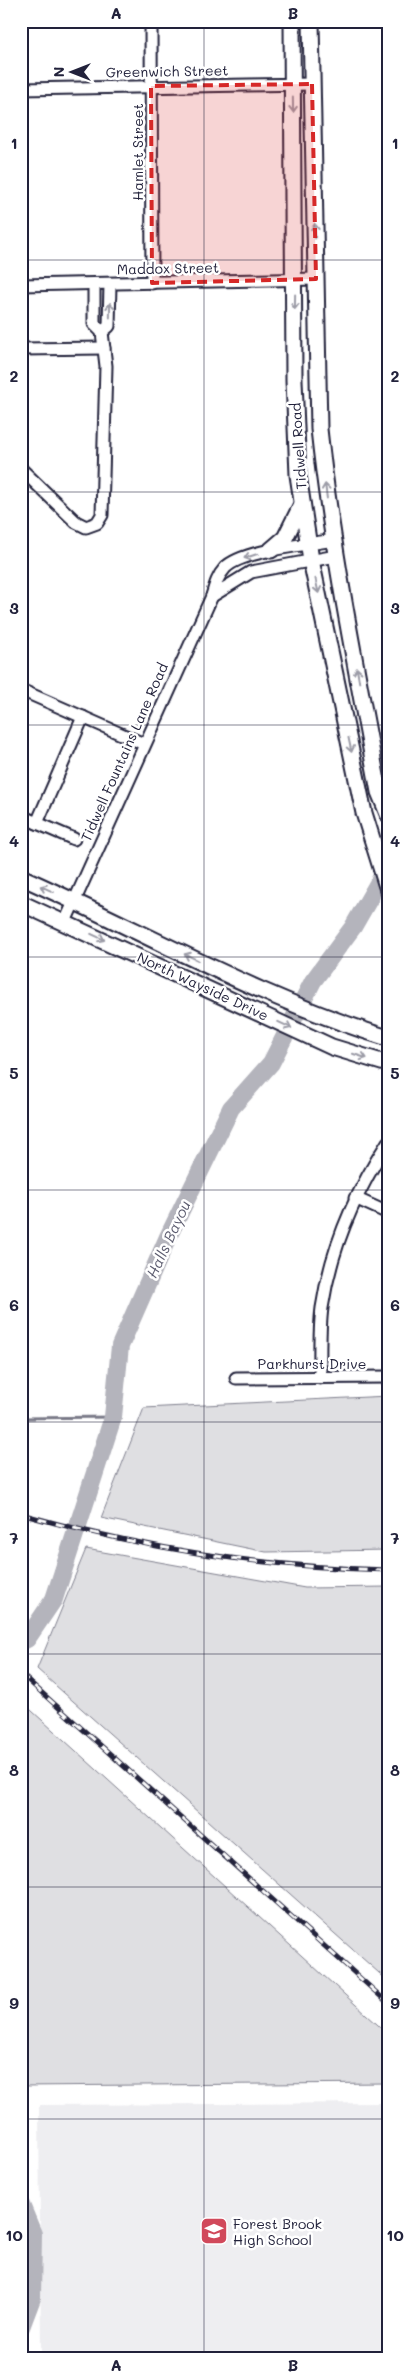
<svg xmlns="http://www.w3.org/2000/svg" width="409" height="2379" font-family="Mali,sans-serif">
<rect width="100%" height="100%" fill="#fff"/>
<filter id="ink" filterUnits="userSpaceOnUse"><feTurbulence type="fractalNoise" baseFrequency=".02" numOctaves="2"/><feDisplacementMap in="SourceGraphic" scale="10" xChannelSelector="R" yChannelSelector="G"/><feConvolveMatrix kernelMatrix="1 2 1 2 8 2 1 2 1" color-interpolation-filters="sRGB"/></filter>
<g filter="url(#ink)">
<path fill="#eeeef1" d="M388,2103v255h-347l-2,-253z"/>
<g fill="#dfdfe2" stroke="#80808e">
<path d="M388,1396v154l-122,2 -165,-34 43,-110z"/>
<path d="M86,1549l219,39 83,-1v394l-351,-312z"/>
<path d="M21,1701l367,333v49l-367,3z"/>
</g>
<g fill="none" stroke-linecap="round" stroke-linejoin="round">
<path stroke="#7a7a88" stroke-width="3" d="M21,1418l92,-1"/>
<g stroke="#b4b4bc" stroke-width="18">
<path d="M21,1642l6,-3 27,-40 59,-182 7,-71 48,-109 63,-129 40,-45 42,-82 40,-54 35,-61"/>
<path d="M21,2205l12,29 -1,64 -11,29"/>
</g>
<g stroke="#22223b" stroke-width="15">
<g id="minor">
<path d="M151,21l1,262"/>
<path d="M21,89l291,-5"/>
<path d="M21,285l295,-6"/>
<path d="M102,332l7,-6 1,-42"/>
<path d="M21,349l83,-1"/>
<path d="M21,469l55,53 10,5 11,-4 5,-8 4,-149 -4,-34 -8,-8v-40"/>
<path d="M212,596l39,-24 85,-16"/>
<path d="M21,690l123,54"/>
<path d="M21,816l53,23"/>
<path d="M37,823l46,-106"/>
<path d="M65,922l147,-326c3,-10 5,-19 13,-28 17,-18 82,-23 108,-28"/>
<path d="M355,1198l33,15"/>
<path d="M236,1378l152,-1"/>
<path d="M320,1378c0,-23 -1,-47 2,-70 9,-60 33,-115 66,-166"/>
</g>
</g>
<g stroke="#22223b" stroke-width="19">
<g id="major">
<path d="M292,21l2,359 4,95 13,85 53,253 24,77"/>
<path d="M311,21l8,408c13,122 38,242 60,363l9,22"/>
<path d="M271,550l14,-12 17,-34"/>
<path d="M21,877c122,54 239,122 367,161"/>
<path d="M21,903l311,144 56,17"/>
</g>
</g>
<use href="#minor" stroke="#fff" stroke-width="11"/>
<use href="#major" stroke="#fff" stroke-width="15"/>
<g stroke="#22223b" stroke-width="5">
<g id="rail">
<path d="M21,1514c124,35 239,53 367,56"/>
<path d="M21,1674l367,329"/>
</g>
</g>
<use href="#rail" stroke="#fff" stroke-width="3" stroke-dasharray="9" stroke-linecap="butt"/>
</g>
<defs><path id="oneway-shaft" d="M-6 0H5M1.5-3L5.5 0L1.5 3" fill="none" stroke-width="1.6" stroke-linecap="round" stroke-linejoin="round" transform="scale(1.25)"/></defs>
<g stroke="#9c9ca7">
<use href="#oneway-shaft" transform="translate(293 105) rotate(89)"/>
<use href="#oneway-shaft" transform="translate(315 231) rotate(-91)"/>
<use href="#oneway-shaft" transform="translate(295 302) rotate(91)"/>
<use href="#oneway-shaft" transform="translate(110 310) rotate(-89)"/>
<use href="#oneway-shaft" transform="translate(326 491) rotate(-97)"/>
<use href="#oneway-shaft" transform="translate(251 556) rotate(162)"/>
<use href="#oneway-shaft" transform="translate(317 586) rotate(78)"/>
<use href="#oneway-shaft" transform="translate(358 675) rotate(-100)"/>
<use href="#oneway-shaft" transform="translate(350 745) rotate(78)"/>
<use href="#oneway-shaft" transform="translate(47 889) rotate(-156)"/>
<use href="#oneway-shaft" transform="translate(98 937) rotate(25)"/>
<use href="#oneway-shaft" transform="translate(191 957) rotate(-156)"/>
<use href="#oneway-shaft" transform="translate(285 1025) rotate(25)"/>
<use href="#oneway-shaft" transform="translate(360 1056) rotate(18)"/>
</g>
</g>
<path fill="#d62828" fill-opacity="0.2" stroke="#d62828" stroke-width="4" stroke-dasharray="10 6" stroke-linejoin="round" d="M312,84l4,195 -164,4 -1,-197z"/>
<path fill="none" stroke="#22223b" stroke-width="1" stroke-opacity="0.55" d="M204,21v2337M21,260h367M21,492h367M21,725h367M21,957h367M21,1190h367M21,1422h367M21,1654h367M21,1887h367M21,2119h367"/>
<defs>
<g id="school-square" transform="scale(1.4375)"><rect x="-9" y="-9" width="18" height="18" rx="4" fill="#d1495b" stroke="#fff"/><path d="M0-5L7-2L0 1L-7-2ZM-4 1L0 2.5L4 1V4Q0 6-4 4Z" fill="#fff"/></g>
</defs>
<g fill-rule="evenodd">
<use href="#school-square" x="214" y="2231"/>
</g>
<g text-anchor="middle" dominant-baseline="central" stroke-width="5" stroke-linejoin="round" paint-order="stroke">
<g font-size="14" fill="#22223b" stroke="#fff">
<text transform="translate(167 71) rotate(-1)">Greenwich Street</text>
<text transform="translate(137 152) rotate(-90)">Hamlet Street</text>
<text transform="translate(168 268) rotate(-1)">Maddox Street</text>
<text transform="translate(298 446) rotate(-94)">Tidwell Road</text>
<text transform="translate(124 752) rotate(-66)">Tidwell Fountains Lane Road</text>
<text transform="translate(203 986) rotate(25)">North Wayside Drive</text>
<text x="312" y="1363">Parkhurst Drive</text>
</g>
<g font-size="14" fill="#22223b" stroke="#fff" text-anchor="start">
<text x="233" y="2223">Forest Brook<tspan x="233" dy="16">High School</tspan></text>
</g>
<g font-size="15" font-style="italic" fill="#5c5c6f" stroke="#fff">
<text transform="translate(168 1239) rotate(-65)">Halls Bayou</text>
</g>
</g>
<rect width="409" height="2379" fill="none" stroke="#fff" stroke-width="55"/>
<g transform="translate(72 72) rotate(270)" stroke="#ffffff" stroke-width="4" paint-order="stroke">
<path d="M0-4L9 19L0 12L-9 19Z" fill="#22223b"/>
<text y="-8" font-size="14" font-weight="bold" text-anchor="middle" fill="#22223b">N</text>
</g>
<rect x="28" y="28" width="354" height="2324" fill="none" stroke="#22223b" stroke-width="2"/>
<g font-size="16" text-anchor="middle" font-weight="bold" fill="#22223b">
<text x="116" y="19">A</text>
<text x="293" y="19">B</text>
<text x="14" y="149">1</text>
<text x="395" y="149">1</text>
<text x="14" y="382">2</text>
<text x="395" y="382">2</text>
<text x="14" y="614">3</text>
<text x="395" y="614">3</text>
<text x="14" y="847">4</text>
<text x="395" y="847">4</text>
<text x="14" y="1079">5</text>
<text x="395" y="1079">5</text>
<text x="14" y="1311">6</text>
<text x="395" y="1311">6</text>
<text x="14" y="1544">7</text>
<text x="395" y="1544">7</text>
<text x="14" y="1776">8</text>
<text x="395" y="1776">8</text>
<text x="14" y="2009">9</text>
<text x="395" y="2009">9</text>
<text x="14" y="2241">10</text>
<text x="395" y="2241">10</text>
<text x="116" y="2371">A</text>
<text x="293" y="2371">B</text>
</g>
</svg>
